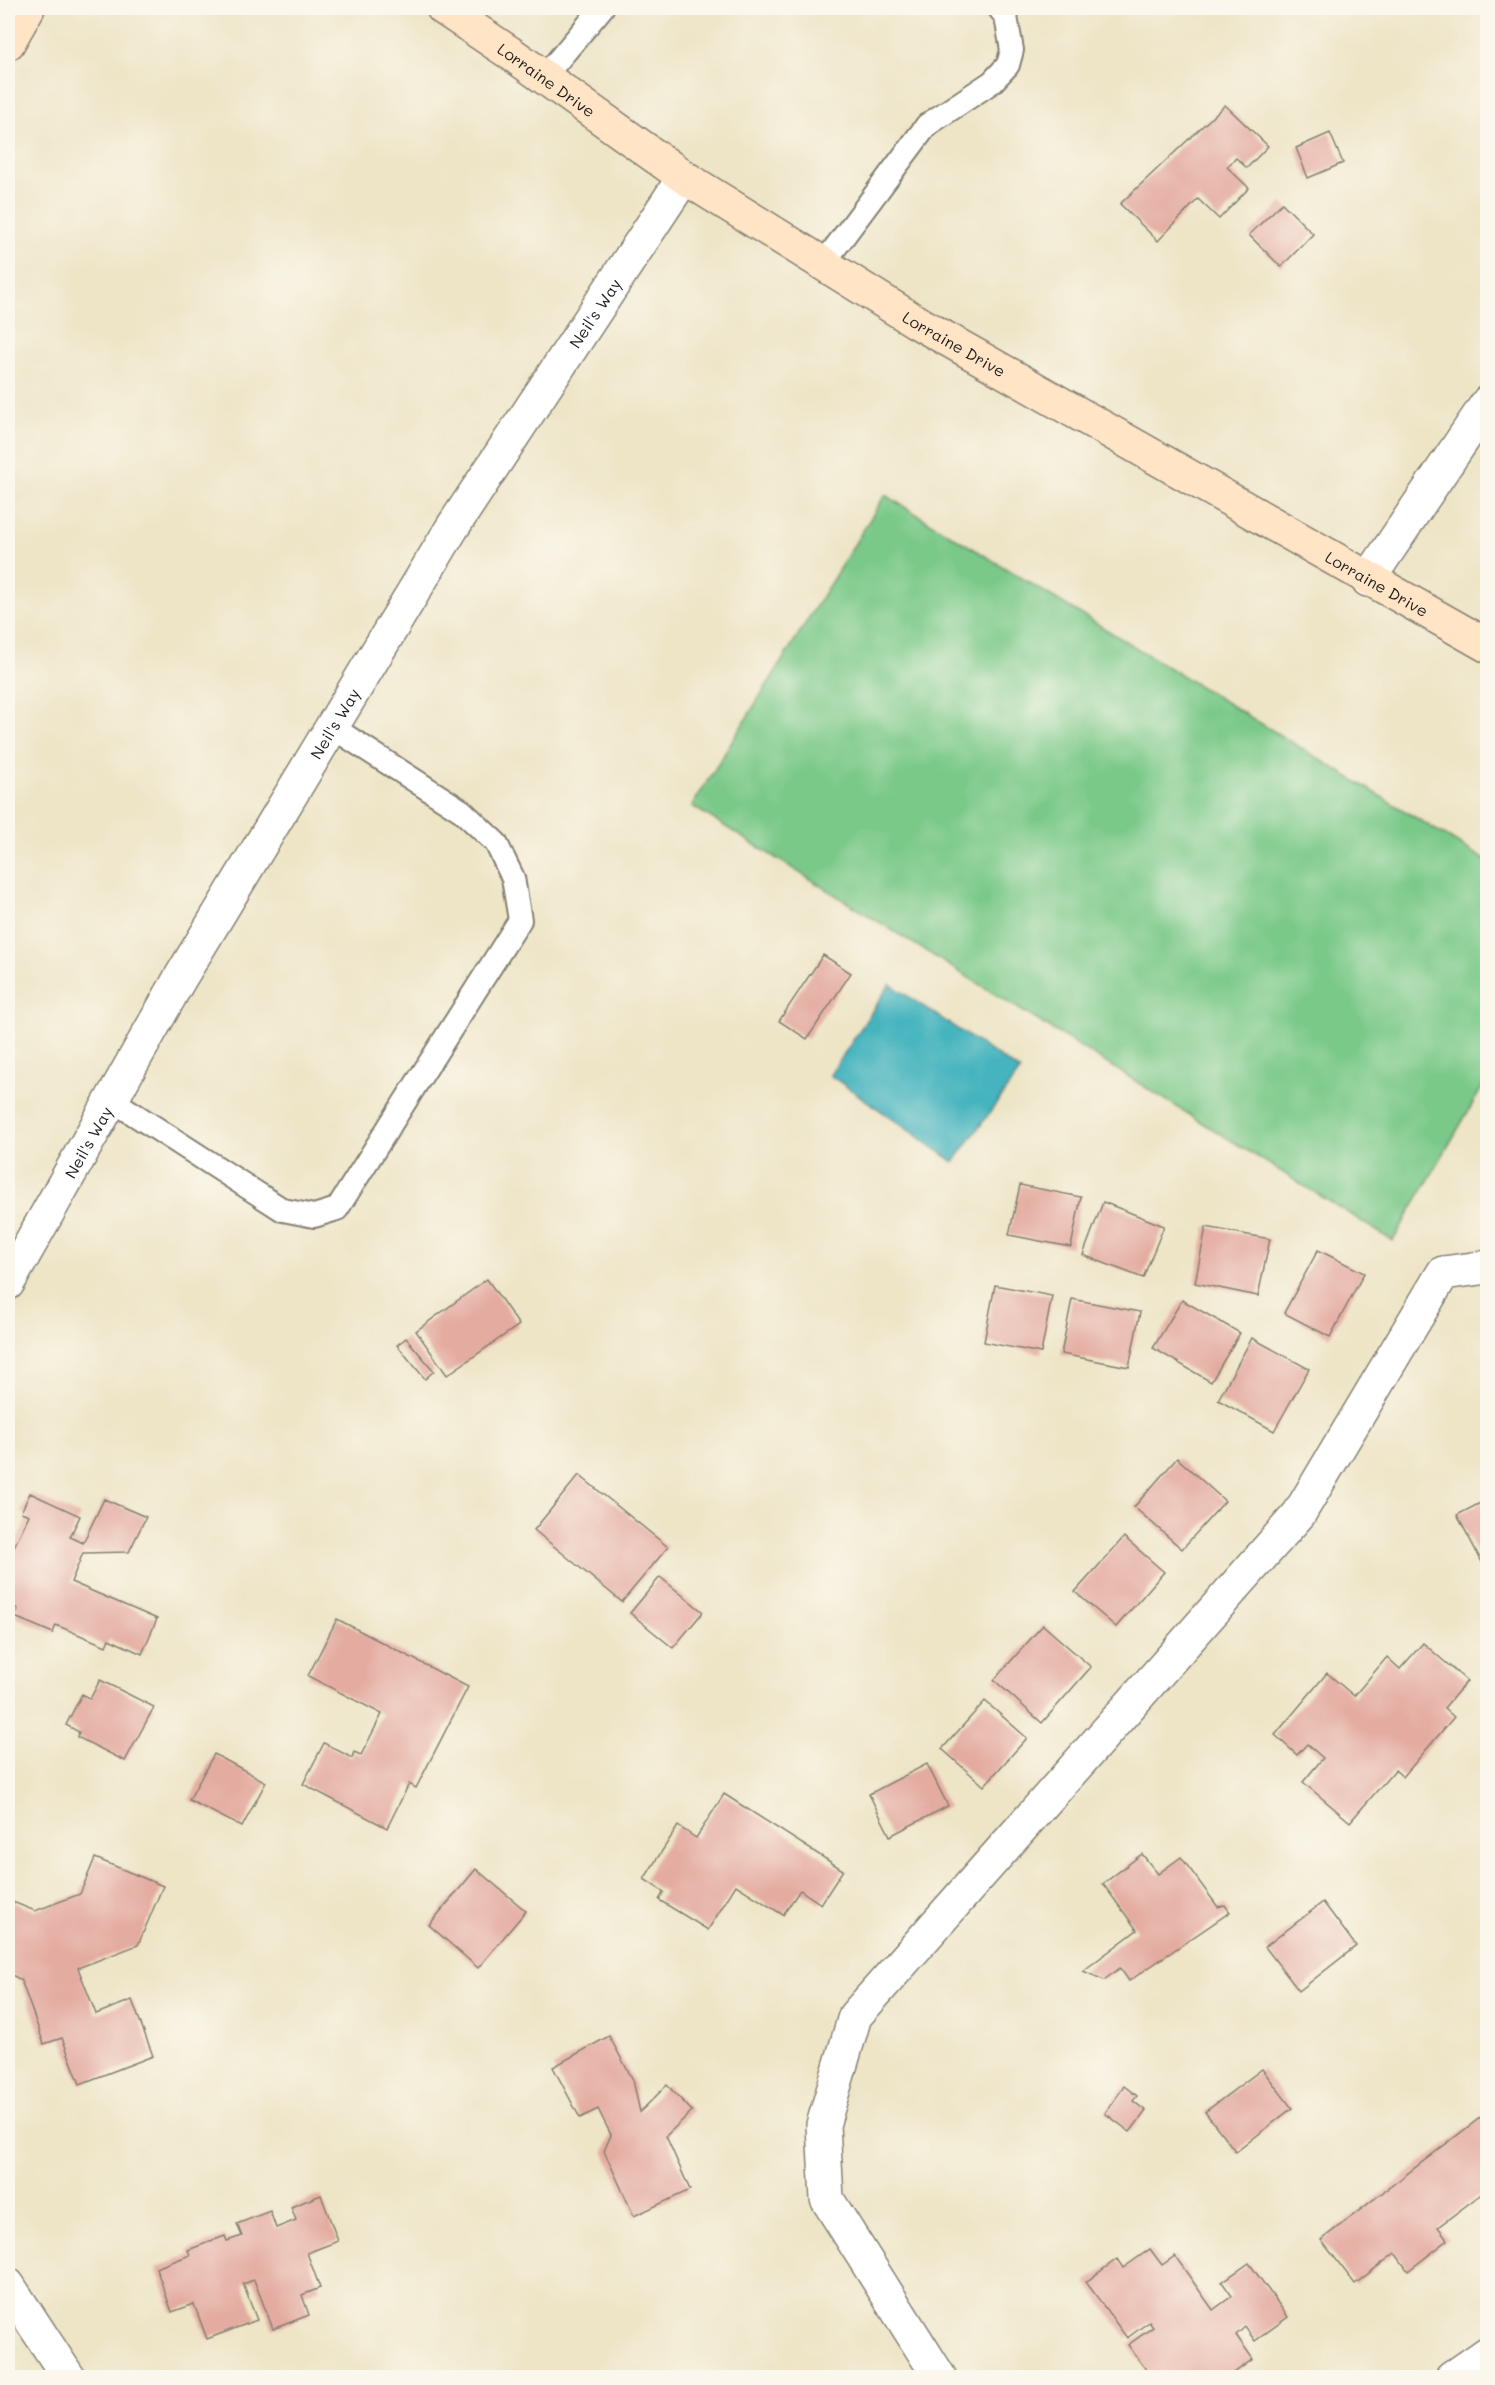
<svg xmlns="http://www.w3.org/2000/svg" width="1495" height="2385" font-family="Mali,sans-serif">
<rect width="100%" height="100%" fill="#fbf7ec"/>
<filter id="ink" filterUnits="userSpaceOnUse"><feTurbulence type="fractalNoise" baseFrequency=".0167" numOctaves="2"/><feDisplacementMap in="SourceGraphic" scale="12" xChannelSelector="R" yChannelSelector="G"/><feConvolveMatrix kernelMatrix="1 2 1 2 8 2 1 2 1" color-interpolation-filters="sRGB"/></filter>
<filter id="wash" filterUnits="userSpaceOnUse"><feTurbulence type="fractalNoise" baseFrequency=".008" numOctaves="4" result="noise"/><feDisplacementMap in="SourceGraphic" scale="24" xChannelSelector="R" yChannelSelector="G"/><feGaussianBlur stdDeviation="1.35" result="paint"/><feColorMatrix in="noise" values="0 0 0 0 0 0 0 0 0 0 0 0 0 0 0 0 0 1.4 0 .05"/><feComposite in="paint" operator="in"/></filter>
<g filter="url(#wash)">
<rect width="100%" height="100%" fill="#eee5c7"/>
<path fill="#7ac989" stroke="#4b7252" stroke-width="1.5" d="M885,495l602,366v218l-94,162 -701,-435z"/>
<path fill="#45b4be" stroke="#30686d" stroke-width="1.5" d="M890,984l130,87 -66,91 -124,-87z"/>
<g id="blocks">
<g fill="#e4aba0">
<path d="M1225,105l43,41 -21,22 -11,-10 -9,9 22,21 -30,31 -21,-20 -40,42 -38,-37z"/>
<path d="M1330,133l13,30 -35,15 -12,-30z"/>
<path d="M1282,203l31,31 -32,33 -32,-32z"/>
<path d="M823,955l28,18 -44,66 -28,-18z"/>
<path d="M1020,1185l61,12 -10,50 -62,-12z"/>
<path d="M1103,1202l61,24 -21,52 -60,-23z"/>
<path d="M1206,1227l64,12 -12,57 -63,-13z"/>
<path d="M1318,1250l46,23 -34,64 -46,-24z"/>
<path d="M487,1279l32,46 -72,50 -31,-44z"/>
<path d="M995,1285l57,11 -11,57 -57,-11z"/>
<path d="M1072,1299l68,13 -11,55 -68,-13z"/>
<path d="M1182,1300l58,33 -29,49 -58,-34z"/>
<path d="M406,1338l28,33 -9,8 -28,-34z"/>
<path d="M1252,1338l57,31 -35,62 -56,-31z"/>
<path d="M1177,1458l48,43 -43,48 -48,-42z"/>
<path d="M579,1475l89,72 -46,55 -88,-72z"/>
<path d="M30,1493l50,23 -10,21 13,6 21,-44 42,18 -17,35 -46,1 -12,29 86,37 -15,35 -33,-15 -3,7 -50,-21 -3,8 -38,-16 3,-8 -10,-5v-58l5,3 16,-34 -8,-3z"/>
<path d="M1488,1499v66l-4,1 -27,-51z"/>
<path d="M1124,1537l40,35 -48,55 -41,-35z"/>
<path d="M660,1577l43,35 -30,36 -43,-35z"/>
<path d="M337,1619l131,68 -52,101 -7,-4 -22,44 -84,-44 21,-41 28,15 2,-6 7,3 21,-41 -74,-38z"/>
<path d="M1043,1625l48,42 -49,56 -48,-43z"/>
<path d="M1423,1643l44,38 -23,27 10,9 -51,60 -8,-7 -45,52 -47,-40 20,-24 -16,-14 -10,11 -22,-20 52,-62 27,23 33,-39 13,12z"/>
<path d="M100,1680l54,27 -29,54 -48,-24 2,-5 -13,-7 16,-31 8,5z"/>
<path d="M985,1701l42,37 -43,48 -42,-37z"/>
<path d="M214,1754l52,28 -24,45 -53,-27z"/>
<path d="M927,1764l21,42 -58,30 -21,-42z"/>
<path d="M724,1794l119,76 -22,34 -21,-14 -17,25 -47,-30 -28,45 -49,-30 5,-8 -20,-13 34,-53 18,12z"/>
<path d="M1142,1854l16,20 23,-17 37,50 7,-2 5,7 -101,69 -9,-13 -16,12 -21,-9 54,-41 -34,-46z"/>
<path d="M95,1858l68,28 -25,59 -60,23 18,46 36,-14 21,56 -73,28 -18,-46 -18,6 -23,-64 -13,-7v-73l27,11 45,-17z"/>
<path d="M476,1869l50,42 -48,57 -49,-43z"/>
<path d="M1323,1902l33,44 -57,45 -34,-44z"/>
<path d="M609,2036l24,44 7,32 27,-27 25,26 -26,25 24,54 -56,26 -30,-65 7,-16 -13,-26 -18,9 -27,-51z"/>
<path d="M1262,2069l30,39 -56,44 -31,-40z"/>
<path d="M1124,2086l13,10 -4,5 13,10 -16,21 -25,-19z"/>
<path d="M1485,2114l3,2v73l-50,38 10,13 -40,31 -13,-18 -40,31 -34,-44z"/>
<path d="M321,2195l17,46 -31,12 13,35 -18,7 7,20 -36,14 -19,-49 -11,4 14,36 -50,19 -13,-35 -22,8 -16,-44 34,-13 -2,-5 37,-14 2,5 15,-5 -5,-12 33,-13 6,17 20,-8 -5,-13z"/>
<path d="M1150,2249l12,16 13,-9 38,54 19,-14 -10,-14 27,-19 39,54 -33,24 -10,-14 -9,8 17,24 -26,19h-16l-2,-2 -2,2h-55l-24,-33 25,-18 -4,-5 -22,16 -41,-56 31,-23 6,9z"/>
</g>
</g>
</g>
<g filter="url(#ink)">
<use href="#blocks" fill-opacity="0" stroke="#858072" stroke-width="1.5"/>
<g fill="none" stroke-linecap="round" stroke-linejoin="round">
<g stroke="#858072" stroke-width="26">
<g id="lane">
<path d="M544,77l58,-69"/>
<path d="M823,264l104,-139 65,-43 16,-17 4,-15 -6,-33 -7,-9"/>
<path d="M112,1100l171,110 31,6 23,-7 183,-289 -7,-42 -17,-35 -34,-32 -130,-84"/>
</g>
</g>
<g stroke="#858072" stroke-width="36">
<g id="street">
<path d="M1368,580l120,-178"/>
<path id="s1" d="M8,1283l171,-303 273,-452 232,-351"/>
<path d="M8,2285l61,93"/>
<path d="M940,2378l-113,-179 -4,-74 32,-109 444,-502 144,-241 45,-6"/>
<path d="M1452,2378l36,-25"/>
</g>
</g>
<g stroke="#858072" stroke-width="36">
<g id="secondary">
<path id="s2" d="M443,8l70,47 171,122 231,144 573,325"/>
<path d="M8,43l20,-35"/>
</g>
</g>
<use href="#lane" stroke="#fff" stroke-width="22"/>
<use href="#street" stroke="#fff" stroke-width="33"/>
<use href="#secondary" stroke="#ffe4c6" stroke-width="33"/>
</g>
</g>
<g text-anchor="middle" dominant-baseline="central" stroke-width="6" stroke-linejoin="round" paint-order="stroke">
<g font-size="16" fill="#1c1c1c" stroke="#fbf7ec">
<text stroke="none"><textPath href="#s2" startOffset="126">Lorraine Drive</textPath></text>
<text stroke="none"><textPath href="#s1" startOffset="1134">Neil's Way</textPath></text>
<text stroke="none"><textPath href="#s2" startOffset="612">Lorraine Drive</textPath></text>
<text stroke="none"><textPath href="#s2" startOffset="1098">Lorraine Drive</textPath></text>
<text stroke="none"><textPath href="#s1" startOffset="648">Neil's Way</textPath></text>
<text stroke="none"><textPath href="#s1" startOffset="162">Neil's Way</textPath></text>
</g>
</g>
<rect width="1495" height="2385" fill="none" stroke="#fbf7ec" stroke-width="30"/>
</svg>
